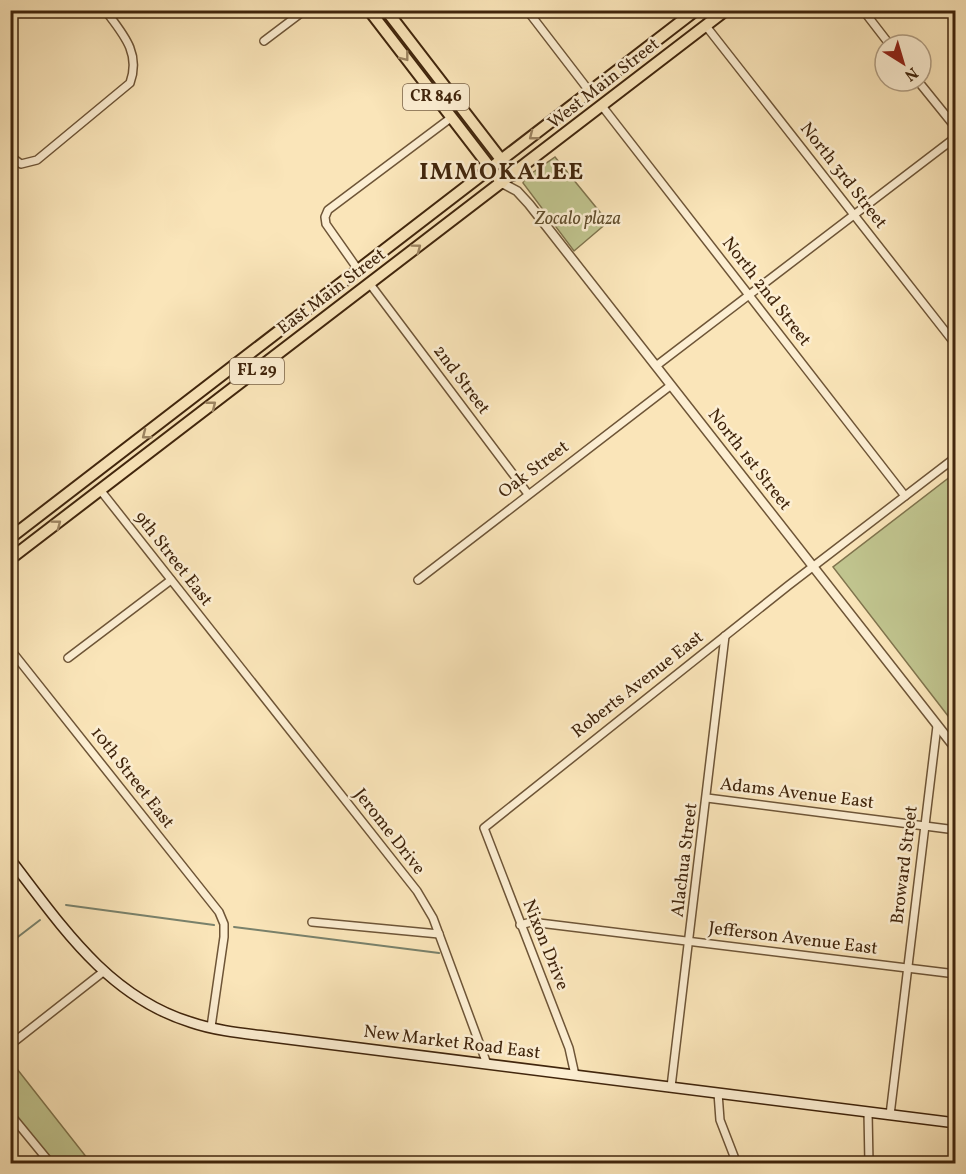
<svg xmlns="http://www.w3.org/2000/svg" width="966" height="1174" font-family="Vollkorn,serif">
<rect width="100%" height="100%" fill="#fae5b9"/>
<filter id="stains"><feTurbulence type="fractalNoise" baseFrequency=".00333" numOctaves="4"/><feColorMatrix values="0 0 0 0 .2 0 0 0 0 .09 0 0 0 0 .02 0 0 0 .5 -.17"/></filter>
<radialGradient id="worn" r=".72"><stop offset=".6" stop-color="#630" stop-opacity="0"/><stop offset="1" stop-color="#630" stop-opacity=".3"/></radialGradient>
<g fill="#c0c48e" stroke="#80744d" stroke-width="1.5">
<path d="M555,157l53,65 -34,29 -51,-68 2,-5z"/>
<path d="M955,473v252l-122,-158z"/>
<path d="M10,1060l81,103h-40l-40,-49z"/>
</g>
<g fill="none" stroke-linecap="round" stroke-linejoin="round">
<g stroke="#79816b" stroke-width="2">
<path d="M66,905l148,20"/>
<path d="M234,927l205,26"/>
<path d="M10,943l30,-23"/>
</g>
<g stroke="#6e5537" stroke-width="10">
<g id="minor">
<path d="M527,10l63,82"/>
<path d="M863,10l27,35"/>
<path d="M706,26l250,319"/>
<path d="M264,41l41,-31"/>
<path d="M918,81l38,47"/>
<path d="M602,106l303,390"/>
<path d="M10,156l11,8 16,-4 93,-77c11,-30 -7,-49 -25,-73"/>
<path d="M359,271l-33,-47 -1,-7 3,-7 124,-93"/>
<path d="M370,284l158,210"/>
<path d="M656,366l300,-229"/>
<path d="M101,491l316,400 16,27 54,146"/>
<path d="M418,580l252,-194"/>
<path d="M10,649l209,263 5,12v13l-13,90"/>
<path d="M68,658l103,-78"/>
<path d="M707,798l249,32"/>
<path d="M312,922l127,12"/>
<path d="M520,925l11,-3 425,52"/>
<path d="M10,1045l93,-73"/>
<path d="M575,1075l-6,-27 -85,-220 305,-243 167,-128"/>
<path d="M671,1087l54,-451"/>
<path d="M718,1093l2,27 17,44"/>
<path d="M868,1112l1,52"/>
<path d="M10,1114l41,50"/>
<path d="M890,1115l47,-389"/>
</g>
</g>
<g stroke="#6e5537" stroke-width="11">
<path id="tertiary" d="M502,183l15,8 12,13 427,545"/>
</g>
<g stroke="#40250c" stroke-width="12">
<path id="secondary" d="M10,859c51,66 97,137 180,163 29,10 61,12 90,16l676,85"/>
</g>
<g stroke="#40250c" stroke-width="14">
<g id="primary">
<path d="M369,10l133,173"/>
<path d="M386,10l127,165"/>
</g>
</g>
<g stroke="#40250c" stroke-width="14">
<g id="trunk">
<path d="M10,538l686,-528"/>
<path d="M10,559l716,-549"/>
</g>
</g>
<use href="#minor" stroke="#fceed2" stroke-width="7"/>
<use href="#tertiary" stroke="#fceed2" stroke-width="8"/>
<use href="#secondary" stroke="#fceed2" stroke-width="9"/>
<use href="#primary" stroke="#fae5b9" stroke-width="10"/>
<use href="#trunk" stroke="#fae5b9" stroke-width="10"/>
</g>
<defs><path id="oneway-chevron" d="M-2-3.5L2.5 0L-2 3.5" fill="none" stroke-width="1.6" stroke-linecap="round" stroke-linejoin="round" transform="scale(1.5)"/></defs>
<g stroke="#9d8562">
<use href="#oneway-chevron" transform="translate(405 57) rotate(52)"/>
<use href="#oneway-chevron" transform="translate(533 136) rotate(142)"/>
<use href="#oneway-chevron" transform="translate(417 248) rotate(-37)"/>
<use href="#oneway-chevron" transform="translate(212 405) rotate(-38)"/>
<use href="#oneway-chevron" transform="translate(146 435) rotate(142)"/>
<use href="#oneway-chevron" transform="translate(57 524) rotate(-37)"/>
</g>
<g text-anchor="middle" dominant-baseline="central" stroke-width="5" stroke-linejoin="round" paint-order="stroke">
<g fill="#fceed2" stroke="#786147" stroke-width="1.5">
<rect x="403" y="84" width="66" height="26" rx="4.5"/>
<rect x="230" y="358" width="54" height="26" rx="4.5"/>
</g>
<g font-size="16" font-weight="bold" fill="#40250c">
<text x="436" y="97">CR 846</text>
<text x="257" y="371">FL 29</text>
</g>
<g font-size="18" fill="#40250c" stroke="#fceed2">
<text transform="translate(604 84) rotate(-38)">West Main Street</text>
<text transform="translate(843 176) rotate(52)">North 3rd Street</text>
<text transform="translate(332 292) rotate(-37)">East Main Street</text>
<text transform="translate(766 292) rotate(52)">North 2nd Street</text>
<text transform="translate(461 380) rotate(53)">2nd Street</text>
<text transform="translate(749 460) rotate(52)">North 1st Street</text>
<text transform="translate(534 470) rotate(-37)">Oak Street</text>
<text transform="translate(173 559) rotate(52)">9th Street East</text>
<text transform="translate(638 685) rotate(-38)">Roberts Avenue East</text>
<text transform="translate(132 778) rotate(52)">10th Street East</text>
<text transform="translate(797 794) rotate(7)">Adams Avenue East</text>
<text transform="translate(389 832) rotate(52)">Jerome Drive</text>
<text transform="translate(685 860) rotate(-83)">Alachua Street</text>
<text transform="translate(905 865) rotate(-83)">Broward Street</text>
<text transform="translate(793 939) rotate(7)">Jefferson Avenue East</text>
<text transform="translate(545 945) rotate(68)">Nixon Drive</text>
<text transform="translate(452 1043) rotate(7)">New Market Road East</text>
</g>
<g font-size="18" font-style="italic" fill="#604d2c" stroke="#fceed2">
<text x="578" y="219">Zocalo plaza</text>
</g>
<g font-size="24" font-weight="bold" letter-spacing="1.5" fill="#40250c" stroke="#fceed2">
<text x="502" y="173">IMMOKALEE</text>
</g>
</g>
<rect width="966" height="1174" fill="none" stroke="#fae5b9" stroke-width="36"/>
<rect x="12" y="12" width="942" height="1150" fill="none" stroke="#40250c" stroke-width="3"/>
<rect x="18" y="18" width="930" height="1138" fill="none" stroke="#40250c" stroke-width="1.5"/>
<g transform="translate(903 63) rotate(143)"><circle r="28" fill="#fceed2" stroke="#b19e83" stroke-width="1.5"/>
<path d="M0-4.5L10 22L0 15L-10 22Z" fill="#8f2418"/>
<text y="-9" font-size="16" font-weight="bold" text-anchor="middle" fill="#40250c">N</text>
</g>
<rect width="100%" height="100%" filter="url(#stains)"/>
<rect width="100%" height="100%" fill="url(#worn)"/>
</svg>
